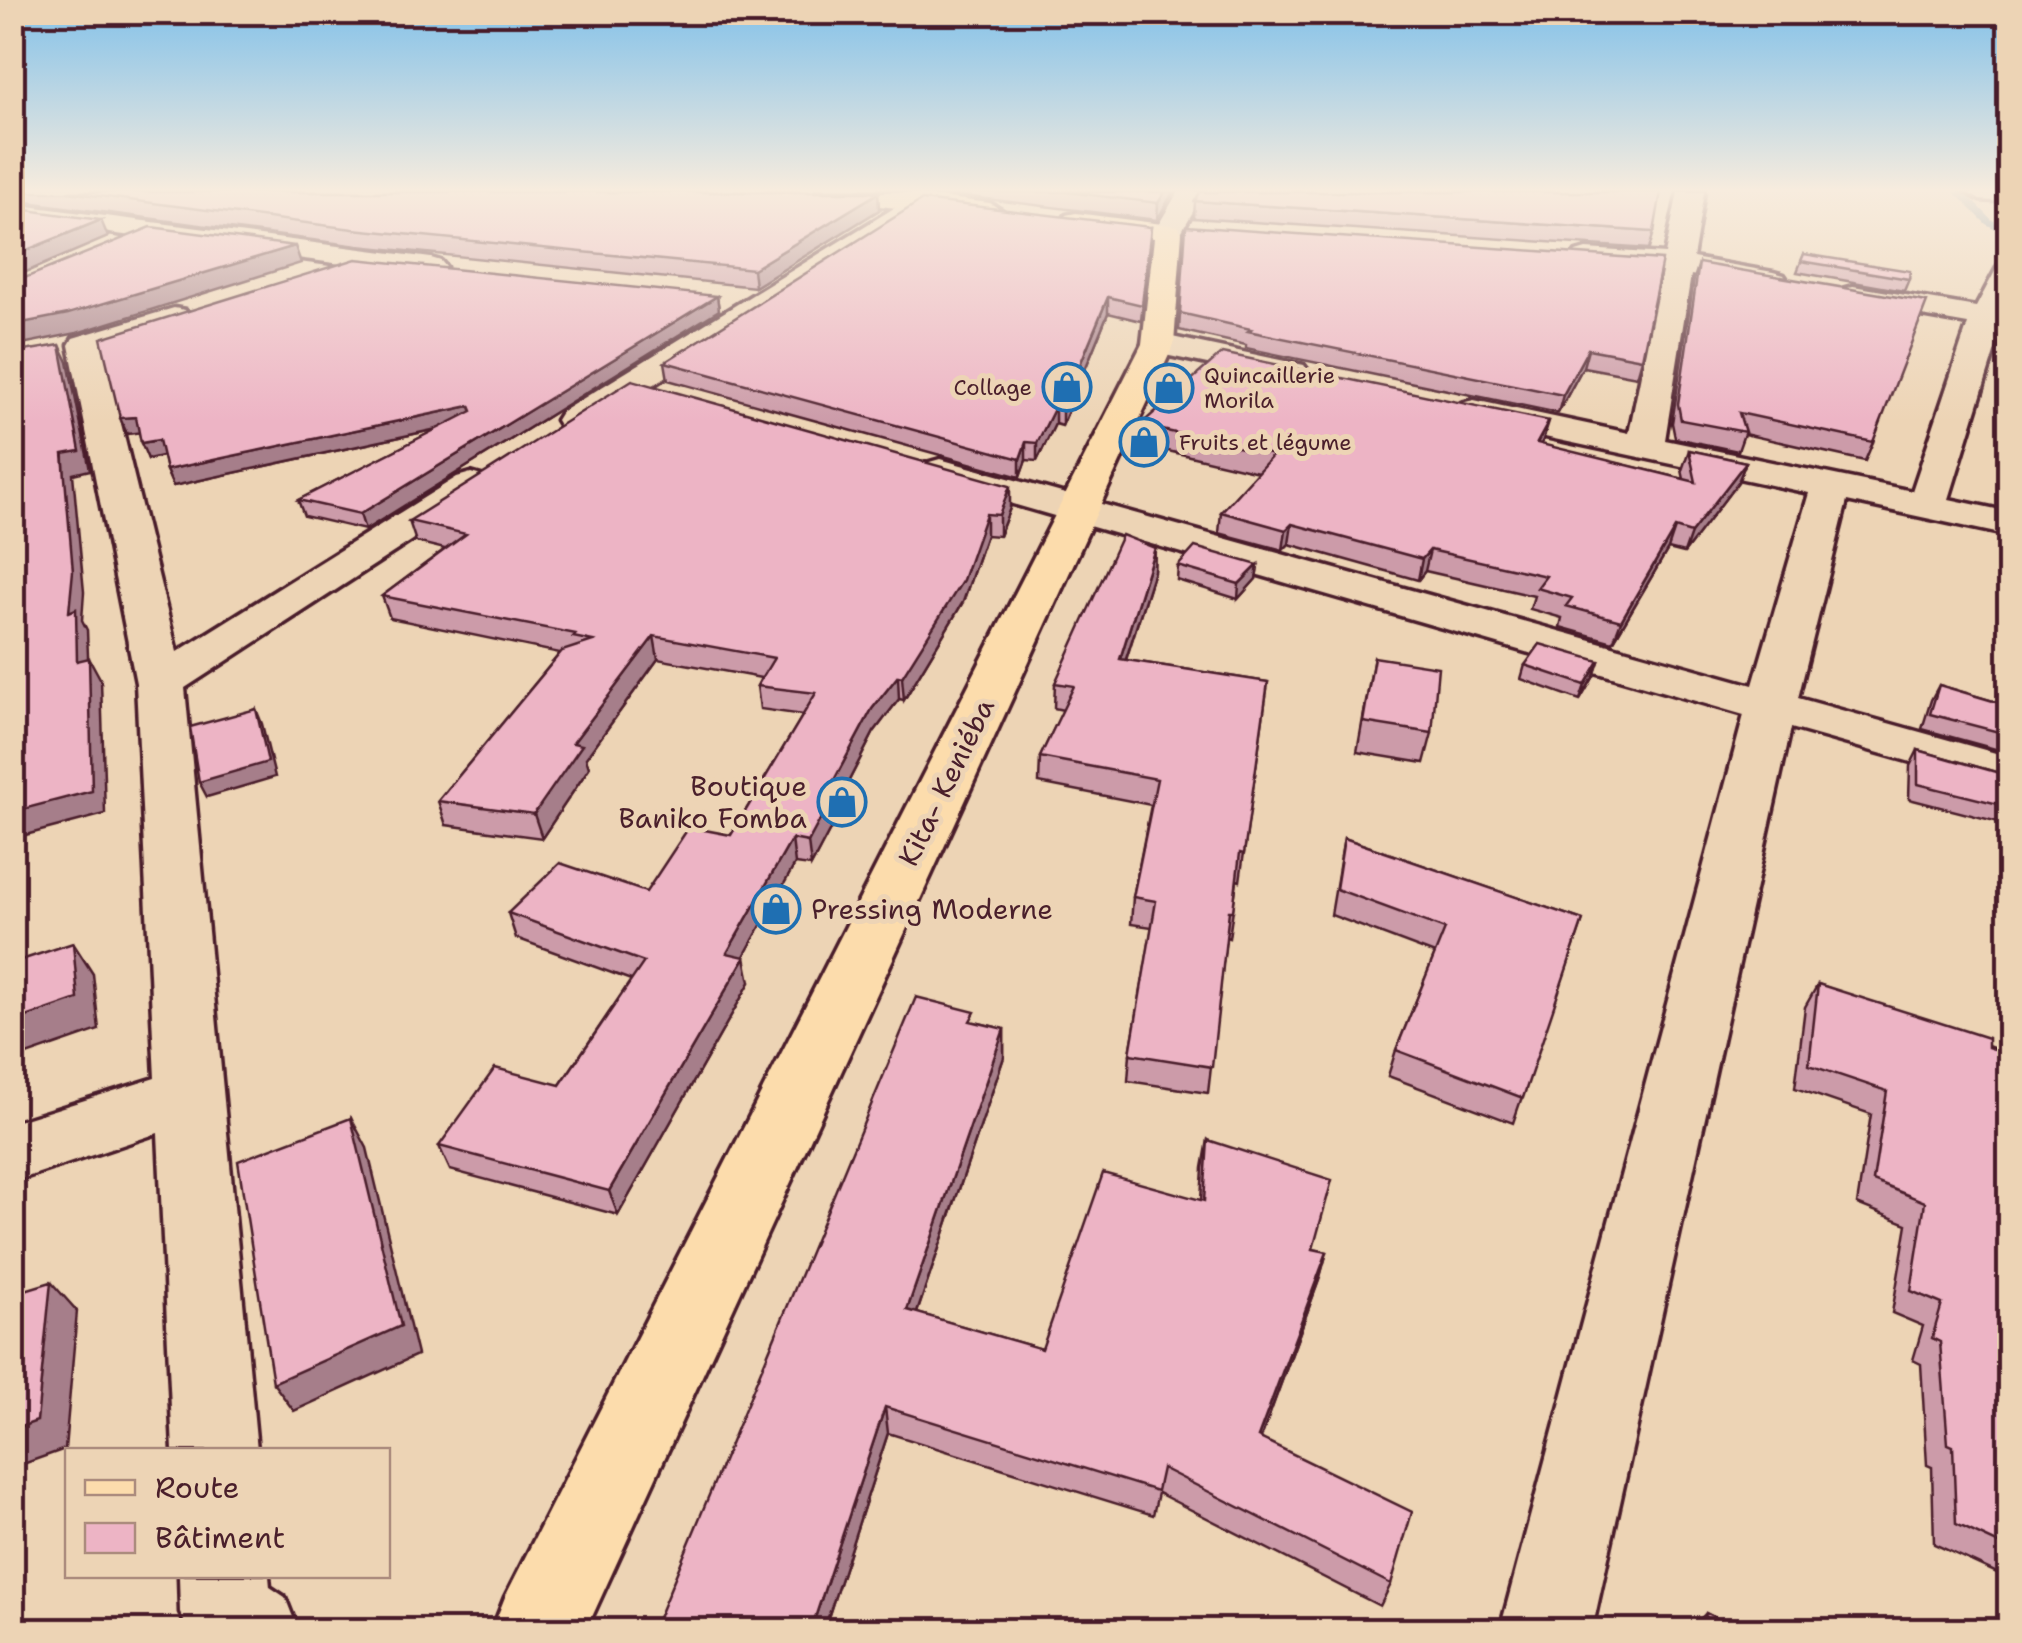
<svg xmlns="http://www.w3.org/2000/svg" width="2022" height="1643" font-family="'Shantell Sans',sans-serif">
<rect width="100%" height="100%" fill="#edd4b5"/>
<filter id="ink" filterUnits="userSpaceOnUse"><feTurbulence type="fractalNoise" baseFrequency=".01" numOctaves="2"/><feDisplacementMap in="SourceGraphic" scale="20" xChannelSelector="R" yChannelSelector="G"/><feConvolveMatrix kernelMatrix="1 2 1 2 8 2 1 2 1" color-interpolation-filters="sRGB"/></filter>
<g filter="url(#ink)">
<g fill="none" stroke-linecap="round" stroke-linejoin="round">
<path fill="#708c9e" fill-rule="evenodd" d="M1954,192h11l27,28 18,9v7l-24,-12z"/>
<g stroke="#4a1f2b" stroke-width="7">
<g id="street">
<path d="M1678,192h26l-11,66 80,14 11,3 4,6 -4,6 -11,3 -82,-15 -26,165 247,51 56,-167 -115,-20 -11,-3 -4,-6 4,-6 11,-3 123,21 24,-45 10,-3v42l-61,198 61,13v24l-163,-35 -49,197 212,59v33l-219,-62 -199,902h-92l244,-915 -818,-236 -5,-8 5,-8 14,-4 14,4 799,222 56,-192 -335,-71 -13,-3 -5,-8 5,-8 13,-3 155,33 33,-161 -76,-5 -10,-3 -4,-6 4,-6 10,-3 79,5z"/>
<path d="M1967,192h43v10l-30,-2z"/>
<path d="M917,194l9,2 4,6 -4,6 -339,220 -13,3 -13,-3 -5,-8 5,-8z"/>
<path d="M12,204l419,54 10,3 5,6 -5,6 -10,3 -419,-56z"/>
<path d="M174,308l11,2 5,7 -5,7 -82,26 74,302 280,-175 14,-4 14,4 6,8 -6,8 -300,195 72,762h-84l-15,-317 -146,49v-59l143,-45 -19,-395 -67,-338 4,-7z"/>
<path d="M1158,334l146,31 5,7 -5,7 -12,3 -146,-31 -4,-7 4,-7z"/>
<path d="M179,1576h90l1,11 15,10 13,33h-110l-8,-18z"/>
</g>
</g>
<g stroke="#4a1f2b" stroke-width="7">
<path id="secondary" d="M1178,192h26l-26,46h-20l-4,-6z"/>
</g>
<g stroke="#4a1f2b" stroke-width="7">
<g id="primary">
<path d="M816,192h81l93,11 13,8 -13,8 -161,-19z"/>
<path d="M1076,213l102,13 4,6 -8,112 -588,1286h-94l13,-33 637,-1253 12,-106 -88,-11 -4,-6 4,-6z"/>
</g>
</g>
<use href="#street" fill="#edd4b5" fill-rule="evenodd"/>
<use href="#secondary" fill="#edd4b5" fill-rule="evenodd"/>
<use href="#primary" fill="#fcdcac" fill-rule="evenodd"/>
</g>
<g fill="#cc9ba9" stroke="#4a1f2b" stroke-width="2.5">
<path d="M12,192h856l10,1 1,17 -124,77 -397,-41 -346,-46z"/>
<path d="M930,192h243l-16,28z"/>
<path d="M1195,201l459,31 -5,17 -455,-31z"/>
<path d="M1186,226l456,133 -5,18 -54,-10 -25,46 -312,-65v-3l-67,-15z"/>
<path d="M1151,227l-10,94 -33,-8 -46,113 -7,-2 -18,37 -11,-1 -6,17 -352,-97 -3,-18z"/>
<path d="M1804,254l105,25 -5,12 -107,-19z"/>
<path d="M1699,263l174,179 -8,19 -121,-27 -6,17 -63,-13 -3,-15 22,-144z"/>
<path d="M717,296l2,14 -354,220 -61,-14 -6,-16 139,-71 -264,57 -7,-16 -3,-14 -15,3 -9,-27 -12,2z"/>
<path d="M2010,326v61l-12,-2 9,-52z"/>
<path d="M1140,425l403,15 -2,5 143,34 -2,-9 7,-20 57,12 -8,20 -54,71 -16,-4 -55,93 -53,-15 2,-9 -32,-9 4,-13 -109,-25 -7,9 -129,-36 -6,6 -64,-17 2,-21 37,-40 -120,-28z"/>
<path d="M1010,508l-11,28 -13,-1 -23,67 -59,98 -5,-1 -25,33 -33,64 1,11 -31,59 -16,-2 -52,93 7,25 -132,233 -168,-45 -11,-24 121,-61 71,-105 -115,-42 -8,-25 138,-21 85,-57 72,-120 -43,-6 -3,-23 4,-8 -103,-19 -72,99 3,10 -47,70 -96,-13 -8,-24 122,-148 -170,-35 -8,-22 63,-47 -29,-7 -7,-21z"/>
<path d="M1155,548l-1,23 -28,89 142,22 -28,199 -3,-1 -8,58 -3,-1 -18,156 -80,-12 2,-27 22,-127 -21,-3 2,-27 18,-92 -112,-22 1,-26 23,-47 -9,-2 1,-25z"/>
<path d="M1258,565l-2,14 -18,20 -61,-19 1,-14z"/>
<path d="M1374,657l58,76 -8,30 -67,-11z"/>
<path d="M1599,661l-5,15 -14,24 -59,-21 4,-14z"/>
<path d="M1939,685l71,21v47l-88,-24 9,-29z"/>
<path d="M1918,750l92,26v49l-101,-26 1,-33z"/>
<path d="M1344,838l239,82 -70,203 -125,-47 8,-26 39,-96 -104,-39z"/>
<path d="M1818,984l192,70v525l-76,-35 -2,-77 -5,-2 -6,-101 -8,-4 10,-34 -31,-13 15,-89 -50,-20 14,-90 -76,-26 10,-81z"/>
<path d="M975,1022l29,7v28l-87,256 125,36 159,-149 2,-32 5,-28 105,109 14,3 -8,28 -58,158 130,146 -11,22 -222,-113 -5,22 -265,-82 -64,197h-171z"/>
<path d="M1706,1613l34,17h-50z"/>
</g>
<g fill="#a67e8a" stroke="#4a1f2b" stroke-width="2.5">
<path d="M1165,192h8l-16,28 1,-17z"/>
<path d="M878,193l1,17 -124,77 -2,-18z"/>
<path d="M101,220l7,17 -96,41v-22z"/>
<path d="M295,246l6,17 -224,70 -65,13v-21z"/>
<path d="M717,296l2,14 -354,220 -5,-16z"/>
<path d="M1108,297v16l-46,113v-18z"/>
<path d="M60,345l8,17 22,108 -17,4 11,118 -2,28 5,10 2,53 -12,-22 -8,-49z"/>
<path d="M1588,349l-5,18 -25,46 5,-18z"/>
<path d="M470,406l4,15 -301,65 -7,-16z"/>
<path d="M1055,407v17l-18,37v-18z"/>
<path d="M136,417l7,15 -16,2 -7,-16z"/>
<path d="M1549,421l-6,19 -12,23 6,-20z"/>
<path d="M159,440l7,15 -18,4 -7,-16z"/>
<path d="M1026,442v18l-6,17v-18z"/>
<path d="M1746,462l-8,20 -54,71 7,-20z"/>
<path d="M1010,486v22l-11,28v-21z"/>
<path d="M986,514v21l-23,67 -59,98 -2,-23z"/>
<path d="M1292,524l-3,20 -6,6 3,-20z"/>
<path d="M1675,528l-7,21 -55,93 8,-21z"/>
<path d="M1155,548l-1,23 -36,113 2,-25z"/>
<path d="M1430,550l-5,21 -7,9 4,-21z"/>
<path d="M1258,565l-2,14 -18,20 1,-15z"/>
<path d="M654,636l4,23 -72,99 3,10 -47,70 -8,-24 39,-71z"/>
<path d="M89,658l12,22 4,134 -91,24 -2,-2v-24z"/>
<path d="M1599,661l-5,15 -14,24 5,-15z"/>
<path d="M898,676l1,23 -25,33 -33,64 1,11 -31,59 -3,-24 25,-60 39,-73z"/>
<path d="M256,709l6,15 13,53 -68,20 -8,-15z"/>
<path d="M792,839l3,25 -63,114 -5,-25z"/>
<path d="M73,943l20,31 6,56 -87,30v-38z"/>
<path d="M745,957l5,25 -132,233 -9,-24z"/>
<path d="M1004,1029v28l-95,279 -2,-26z"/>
<path d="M351,1118l16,30 50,207 -123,56 -21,-28z"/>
<path d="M1327,1252l-8,28 -67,182 6,-25z"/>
<path d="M51,1282l26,29 -12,138 -53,19v-38z"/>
<path d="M885,1407l3,26 -64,197h-13z"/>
</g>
<g fill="#edb4c5" stroke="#4a1f2b" stroke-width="2.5">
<path d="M68,192h800l10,1 -125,76 -400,-40z"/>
<path d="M1066,192h99l-7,11z"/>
<path d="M1200,192h461l-7,40 -459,-31z"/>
<path d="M922,200l229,27 -9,78 -34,-8 -46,111 -7,-1 -18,36 -11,-1 -6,17 -355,-97z"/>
<path d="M12,208l89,12 -89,36z"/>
<path d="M1186,226l476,34 -20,99 -54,-10 -25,46 -315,-64 3,-2 -71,-16z"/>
<path d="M151,227l144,19 -227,68 -56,11v-42z"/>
<path d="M1804,254l106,17 -1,8 -108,-18z"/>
<path d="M356,259l361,37 -357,218 -62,-14 174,-89 -2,-5 -304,64 -7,-30 -18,3 -5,-26 -16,1 -19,-80z"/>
<path d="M1699,263l228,39 -54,140 -134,-29 6,19 -64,-12 -3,-16z"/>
<path d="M60,345l20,106 -17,3 10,117 -4,41 7,-3 1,52 12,-3 3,133 -80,21v-459z"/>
<path d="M1222,353l327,68 -12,22 159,39 -7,-32 57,12 -55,71 -16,-5 -54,93 -55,-15 6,-8 -35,-10 9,-12 -116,-26 -8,9 -130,-35 -6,6 -65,-18 52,-57 -133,-30z"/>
<path d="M632,380l378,106 -11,29 -13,-1 -23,66 -61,97 -4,-1 -26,33 -39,73 7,1 -32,59 -16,-3 -65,114 18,4 -136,234 -170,-45 56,-78 65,17 84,-123 -136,-49 52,-50 86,29 43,-65 42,8 85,-142 -59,-7 17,-28 -120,-22 -81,107 9,2 -48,69 -96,-13 124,-150 31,-10 -20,-4 3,-3 -194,-38 84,-62 -57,-13z"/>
<path d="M1122,535l33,13 -35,111 148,23 -24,172 -4,-1 -7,58h-4l-17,156 -82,-13 26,-153 -23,-4 24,-118 -117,-22 34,-71 -19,-3z"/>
<path d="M1195,547l63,18 -19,19 -61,-18z"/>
<path d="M1540,644l59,17 -14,24 -60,-20z"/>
<path d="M1374,657l64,10 -6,66 -69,-11z"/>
<path d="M1939,685l71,21v29l-80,-21z"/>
<path d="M256,709l12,53 -69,20 -9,-55z"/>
<path d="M1918,750l92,26v31l-92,-23z"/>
<path d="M1344,838l239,82 -60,178 -127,-48 49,-121 -109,-40z"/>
<path d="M73,943l5,56 -66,23v-59z"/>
<path d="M1818,984l170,54v9l22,7v495l-54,-25 -3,-78 -5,-2 -8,-102 -8,-4 10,-34 -31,-13 14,-89 -52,-21 14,-90 -78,-26z"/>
<path d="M916,997l59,15 -5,9 34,8 -97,281 135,39 61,-176 101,28 4,-61 124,40 -19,69 14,3 -69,185 154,75 -21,72 -229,-116 -5,23 -272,-84 -74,223h-158z"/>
<path d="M351,1118l50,208 -128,57 -35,-222z"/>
<path d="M51,1282l-14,139 -25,9v-136z"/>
<path d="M1706,1613l34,17h-37z"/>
</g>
</g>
<linearGradient id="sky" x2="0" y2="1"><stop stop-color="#82c1e9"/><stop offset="0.45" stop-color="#f7ecde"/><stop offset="1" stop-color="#f7ecde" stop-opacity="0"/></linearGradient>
<rect width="2022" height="422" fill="url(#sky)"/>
<defs>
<g id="shop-ring" transform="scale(2.5)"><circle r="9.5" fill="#edd4b5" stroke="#1f6fb2" stroke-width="1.5"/><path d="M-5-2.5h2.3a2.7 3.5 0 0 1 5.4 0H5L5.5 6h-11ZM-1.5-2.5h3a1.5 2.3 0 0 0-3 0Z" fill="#1f6fb2"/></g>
</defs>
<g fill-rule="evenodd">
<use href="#shop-ring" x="1067" y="387"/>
<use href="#shop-ring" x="1169" y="388"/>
<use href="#shop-ring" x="1144" y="442"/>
<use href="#shop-ring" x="842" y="802"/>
<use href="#shop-ring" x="776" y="909"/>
</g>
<g text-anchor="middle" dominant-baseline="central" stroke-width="10" stroke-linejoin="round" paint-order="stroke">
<g font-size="22" fill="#4a1f2b" stroke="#edd4b5" text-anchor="start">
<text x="1204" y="375">Quincaillerie<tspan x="1204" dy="25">Morila</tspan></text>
<text x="1032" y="387" text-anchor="end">Collage</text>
<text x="1179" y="442">Fruits et légume</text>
</g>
<g font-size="28" fill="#4a1f2b" stroke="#edd4b5">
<text transform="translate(946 782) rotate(-64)">Kita- Keniéba</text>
</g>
<g font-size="28" fill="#4a1f2b" stroke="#edd4b5" text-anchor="end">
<text x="807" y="786">Boutique<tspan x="807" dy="32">Baniko Fomba</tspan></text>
<text x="811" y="909" text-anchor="start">Pressing Moderne</text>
</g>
</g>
<rect width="2022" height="1643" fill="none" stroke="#edd4b5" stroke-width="50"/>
<rect x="25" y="25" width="1972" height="1593" fill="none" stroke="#4a1f2b" stroke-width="4" filter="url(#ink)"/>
<rect x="65" y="1448" width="325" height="130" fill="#edd4b5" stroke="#ac8c7e" stroke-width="2.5"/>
<rect x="85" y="1480" width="50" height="15" fill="#fcdcac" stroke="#ac8c7e" stroke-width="2.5"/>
<text x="155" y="1498" font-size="30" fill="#4a1f2b">Route</text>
<rect x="85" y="1523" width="50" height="30" fill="#edb4c5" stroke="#ac8c7e" stroke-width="2.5"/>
<text x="155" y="1548" font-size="30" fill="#4a1f2b">Bâtiment</text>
</svg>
